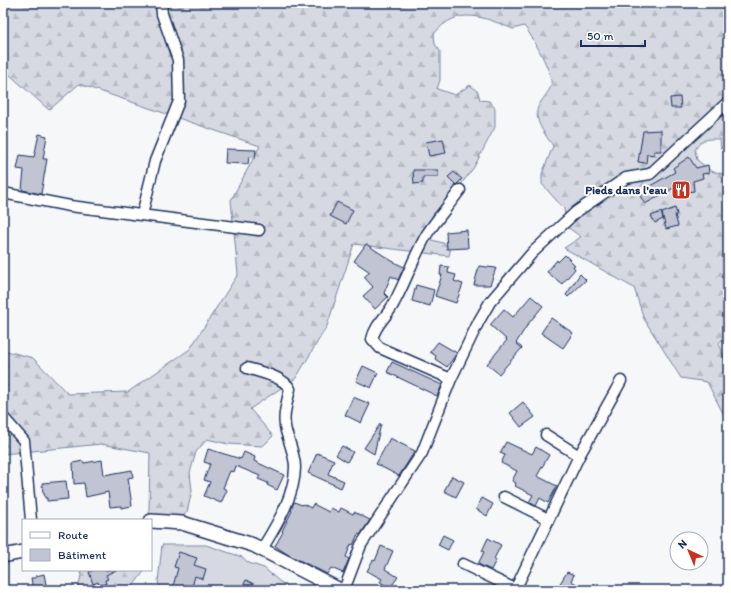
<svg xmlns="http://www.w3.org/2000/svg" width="731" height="593" font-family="Itim,sans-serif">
<defs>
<pattern id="forest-firs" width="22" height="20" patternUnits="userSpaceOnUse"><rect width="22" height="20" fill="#d6d9e2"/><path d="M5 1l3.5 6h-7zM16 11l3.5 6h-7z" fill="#b7bbc4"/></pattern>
</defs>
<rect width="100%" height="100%" fill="#f6f7f9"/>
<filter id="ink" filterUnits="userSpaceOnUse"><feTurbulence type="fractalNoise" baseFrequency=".025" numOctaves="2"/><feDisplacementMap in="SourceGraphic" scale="8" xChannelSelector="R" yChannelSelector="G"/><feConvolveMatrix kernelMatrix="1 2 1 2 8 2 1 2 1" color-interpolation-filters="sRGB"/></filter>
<g filter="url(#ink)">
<path fill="#d6d9e2" stroke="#7884a0" d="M162,545h44l36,12 7,6 15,5 15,13 14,9h-132l-3,-8z"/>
<g fill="url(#forest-firs)" stroke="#7884a0">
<path d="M3,3h725v134l-7,12 -1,-10c-13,0 -18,-1 -25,11l2,10 14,11 17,4v159l-9,9 9,25v55l-21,-41 -26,-4 -37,-59 -10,-31 -70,-40 17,-11 -15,-11 -2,-17 -22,-25v-10l11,-28c-6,-9 -16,-21 -16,-33 -1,-9 11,-18 14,-27 3,-11 -19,-51 -27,-60l-11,3c-29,-12 -56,-24 -79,5l1,10 5,7v29l-3,9 18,6 15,-10 8,7 2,8 9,1 6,7v19l-21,40 -30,40 -1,15 -18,16 18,5 8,4 -2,9 -95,-12 -27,82 -31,52 -46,31 23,27 -10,10 -35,-2 -21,-5 -11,13 -6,21 2,18 -5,21 -6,6 -30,-1 -2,-5 1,-59 -49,-9 -98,10v-104l30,8 35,36 60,-2 62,-43 48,-75 -7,-74 29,-54 -181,-62 -30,26 -39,-35h-7z"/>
<path d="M82,570h63l-12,16 -9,3 -1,1h-45z"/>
</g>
<g fill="#c0c4d3" stroke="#1b2f5e">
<path d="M680,97l1,11h-10l-1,-10z"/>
<path d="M661,130v21h-7v4l-7,-1 -1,9 -8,-1 5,-31z"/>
<path d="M39,134l8,2 -4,23h4l-6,35 -19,-4 2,-20 -7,-1 3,-14 14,2z"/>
<path d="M443,139l3,14 -17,3 -3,-14z"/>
<path d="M226,149l30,1 -1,8 -6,-1 -1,7 -23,-1z"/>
<path d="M689,157l7,11 12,-3 1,8 -7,1 1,4 -10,3 1,10 -7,1 -1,-11 -41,23 -5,-8 10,-5 -2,-4 27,-15 -2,-4z"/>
<path d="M413,170h25v7h-15v6l-9,1z"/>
<path d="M454,172l8,7 -6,6 -8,-8z"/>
<path d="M337,202l16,8 -7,14 -16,-8z"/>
<path d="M675,208l2,6 -2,1 3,11 -12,3 -4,-16z"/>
<path d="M661,212l2,7 -8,4 -4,-7z"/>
<path d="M467,230l1,18 -21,1 -1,-17z"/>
<path d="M366,244l26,17 12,6 -6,13 -7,-4 -7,17 4,4 -13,12 -12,-13 10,-9 -9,-10 6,-5 -16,-11z"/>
<path d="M565,255l10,10 -2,1 2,3 -13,15 -15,-12 10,-12 1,2z"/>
<path d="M441,266l8,1 -1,6 8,2 -2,6 9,3 -7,19 -21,-7 7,-21h-2z"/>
<path d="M479,266l17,2 -6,17h-16z"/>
<path d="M580,274l6,6 -18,17 -2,-2z"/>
<path d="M416,285l18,5 -4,16 -18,-5z"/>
<path d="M531,296l12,10 -15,18 -12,19 6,5 -23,26 -12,-10 20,-24 -17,-15 14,-16 9,8z"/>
<path d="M551,318l22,15 -10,15 -22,-15z"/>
<path d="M438,342l19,11 -10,14 -12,-8 1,-3 -6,-4z"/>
<path d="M392,362l50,23 -5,11 -50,-24z"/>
<path d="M363,366l15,7 -7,15 -15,-7z"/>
<path d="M353,397l17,7 -9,19 -16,-8z"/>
<path d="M523,402l12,15 -14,10 -11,-14z"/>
<path d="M380,424h1l-7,30 -10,-6z"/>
<path d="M390,438l25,13 -16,25 -23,-12z"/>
<path d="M506,442l26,12 4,-7 13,8 -12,21 20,10 -9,17 -8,-5 -4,8 -7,-4 4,-7 -18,-9 1,-3 -4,-2 5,-10 -16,-8 4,-8 -5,-2z"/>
<path d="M342,446l11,6 -6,10 -11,-7z"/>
<path d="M208,449l33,10 3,-7 11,5 -1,4 30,14 -7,15 -10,-5 1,-2 -10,-4 2,-3 -24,-10 -2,6 -4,-1 -7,17 4,2 -6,13 -17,-7 6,-14 -6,-2 6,-16 -6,-2z"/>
<path d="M317,453l17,7 -6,14 16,7 -3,7 -33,-15z"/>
<path d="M102,460l2,15 28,-5 1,7 -5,1 4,28 -11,2v-2l-11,1 -2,-15 -22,5 -2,-14 -10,1 -1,-21 10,-2 1,2z"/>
<path d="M452,476l12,6 -8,15 -12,-6z"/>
<path d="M66,481l2,18 -21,2v-3h-2l-1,-5h-1l-1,-10z"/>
<path d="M482,498l11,6 -6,12 -11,-7z"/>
<path d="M294,502l8,3 1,-1 8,4 2,-4 16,8 2,-4 8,4 2,-4 12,6 1,-2 16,8 -10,15 -2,-1 -5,11 -2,-1 -5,13 3,2 -6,14 -12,-5 -4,6 -40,-20 -12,-8 8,-14 -1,-1 10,-20 -1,-1z"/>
<path d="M443,535l10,5 -5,10 -10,-5z"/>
<path d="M488,538l13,7 -7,14 2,1 -5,10 -13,-6 6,-12 -2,-1z"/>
<path d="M381,546l12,5 -8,18 13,8 -8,11 -10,-6 2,-3 -15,-8 6,-11 2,1z"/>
<path d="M179,552l18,6 -3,7 12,4 -3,10 -8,-3 -4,14h-19l6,-22 -4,-1z"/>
<path d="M94,570h22l-10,5 2,4 -3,1 1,4 -7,1 -1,-3 -5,2 -4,-12z"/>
<path d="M567,572l7,3 -3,6 17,9h-32z"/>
<path d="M44,574l3,16h-14l-2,-12h5v-2z"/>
<path d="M246,580l19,10h-24z"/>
</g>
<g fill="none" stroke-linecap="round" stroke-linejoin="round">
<g stroke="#1b2f5e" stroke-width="13">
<g id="minor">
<path d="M3,193l67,13 189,24"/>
<path d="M142,215l13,-54 24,-60 -1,-41 -16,-46 -1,-11"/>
<path d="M247,368c13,4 37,9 43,21 -3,14 -8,28 -4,42 3,11 9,25 9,36 0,29 -19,59 -33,82"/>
<path d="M451,379l-71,-31 -8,-9c4,-16 15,-22 22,-36 12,-22 20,-47 33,-69 10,-15 22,-29 33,-44"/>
<path d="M3,417l21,24 7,79"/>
<path d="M546,435l33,21"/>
<path d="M504,497l44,22"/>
<path d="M463,564l54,26"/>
<path d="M344,590l17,-45 61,-92 29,-74 28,-58 11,-19 42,-49 44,-41 50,-34 24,-4 78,-72"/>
<path d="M515,590l64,-134 42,-75"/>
</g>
</g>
<g stroke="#1b2f5e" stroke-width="16">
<g id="secondary">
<path d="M151,521l31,2 71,22 87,45"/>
<path d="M3,556l20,-4"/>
</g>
</g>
<use href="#minor" stroke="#fff" stroke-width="10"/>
<use href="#secondary" stroke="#fff" stroke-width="13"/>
</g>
</g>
<defs>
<g id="restaurant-square" transform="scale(1)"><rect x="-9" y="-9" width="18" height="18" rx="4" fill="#c8321e" stroke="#fff"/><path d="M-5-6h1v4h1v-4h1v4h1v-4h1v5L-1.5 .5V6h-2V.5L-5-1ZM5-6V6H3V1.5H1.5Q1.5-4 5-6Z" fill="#fff"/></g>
</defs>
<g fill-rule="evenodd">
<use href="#restaurant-square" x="681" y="190"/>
</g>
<g text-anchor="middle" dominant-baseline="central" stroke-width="4" stroke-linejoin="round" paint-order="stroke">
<g font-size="12" font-weight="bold" fill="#1b2f5e" stroke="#fff" text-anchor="end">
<text x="667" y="190">Pieds dans l'eau</text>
</g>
</g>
<rect width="731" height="593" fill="none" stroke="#fff" stroke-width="16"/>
<rect x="8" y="8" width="715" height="577" fill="none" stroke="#1b2f5e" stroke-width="1.5" filter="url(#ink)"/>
<rect x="22" y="519" width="130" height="52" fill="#ffffff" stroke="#a4acbf"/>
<rect x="30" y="532" width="20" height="6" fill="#ffffff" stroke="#a4acbf"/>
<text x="58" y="539" font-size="12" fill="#1b2f5e">Route</text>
<rect x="30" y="549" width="20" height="12" fill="#c0c4d3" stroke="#a4acbf"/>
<text x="58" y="559" font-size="12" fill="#1b2f5e">Bâtiment</text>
<g transform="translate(689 551) rotate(316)"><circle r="19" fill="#ffffff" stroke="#a4acbf"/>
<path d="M0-3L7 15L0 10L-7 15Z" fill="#c8321e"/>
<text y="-6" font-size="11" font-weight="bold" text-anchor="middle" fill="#1b2f5e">N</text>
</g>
<path d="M581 40v6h64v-6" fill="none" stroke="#1b2f5e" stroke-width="2"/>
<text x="587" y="40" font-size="12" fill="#1b2f5e" stroke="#ffffff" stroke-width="3" paint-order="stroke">50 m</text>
</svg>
